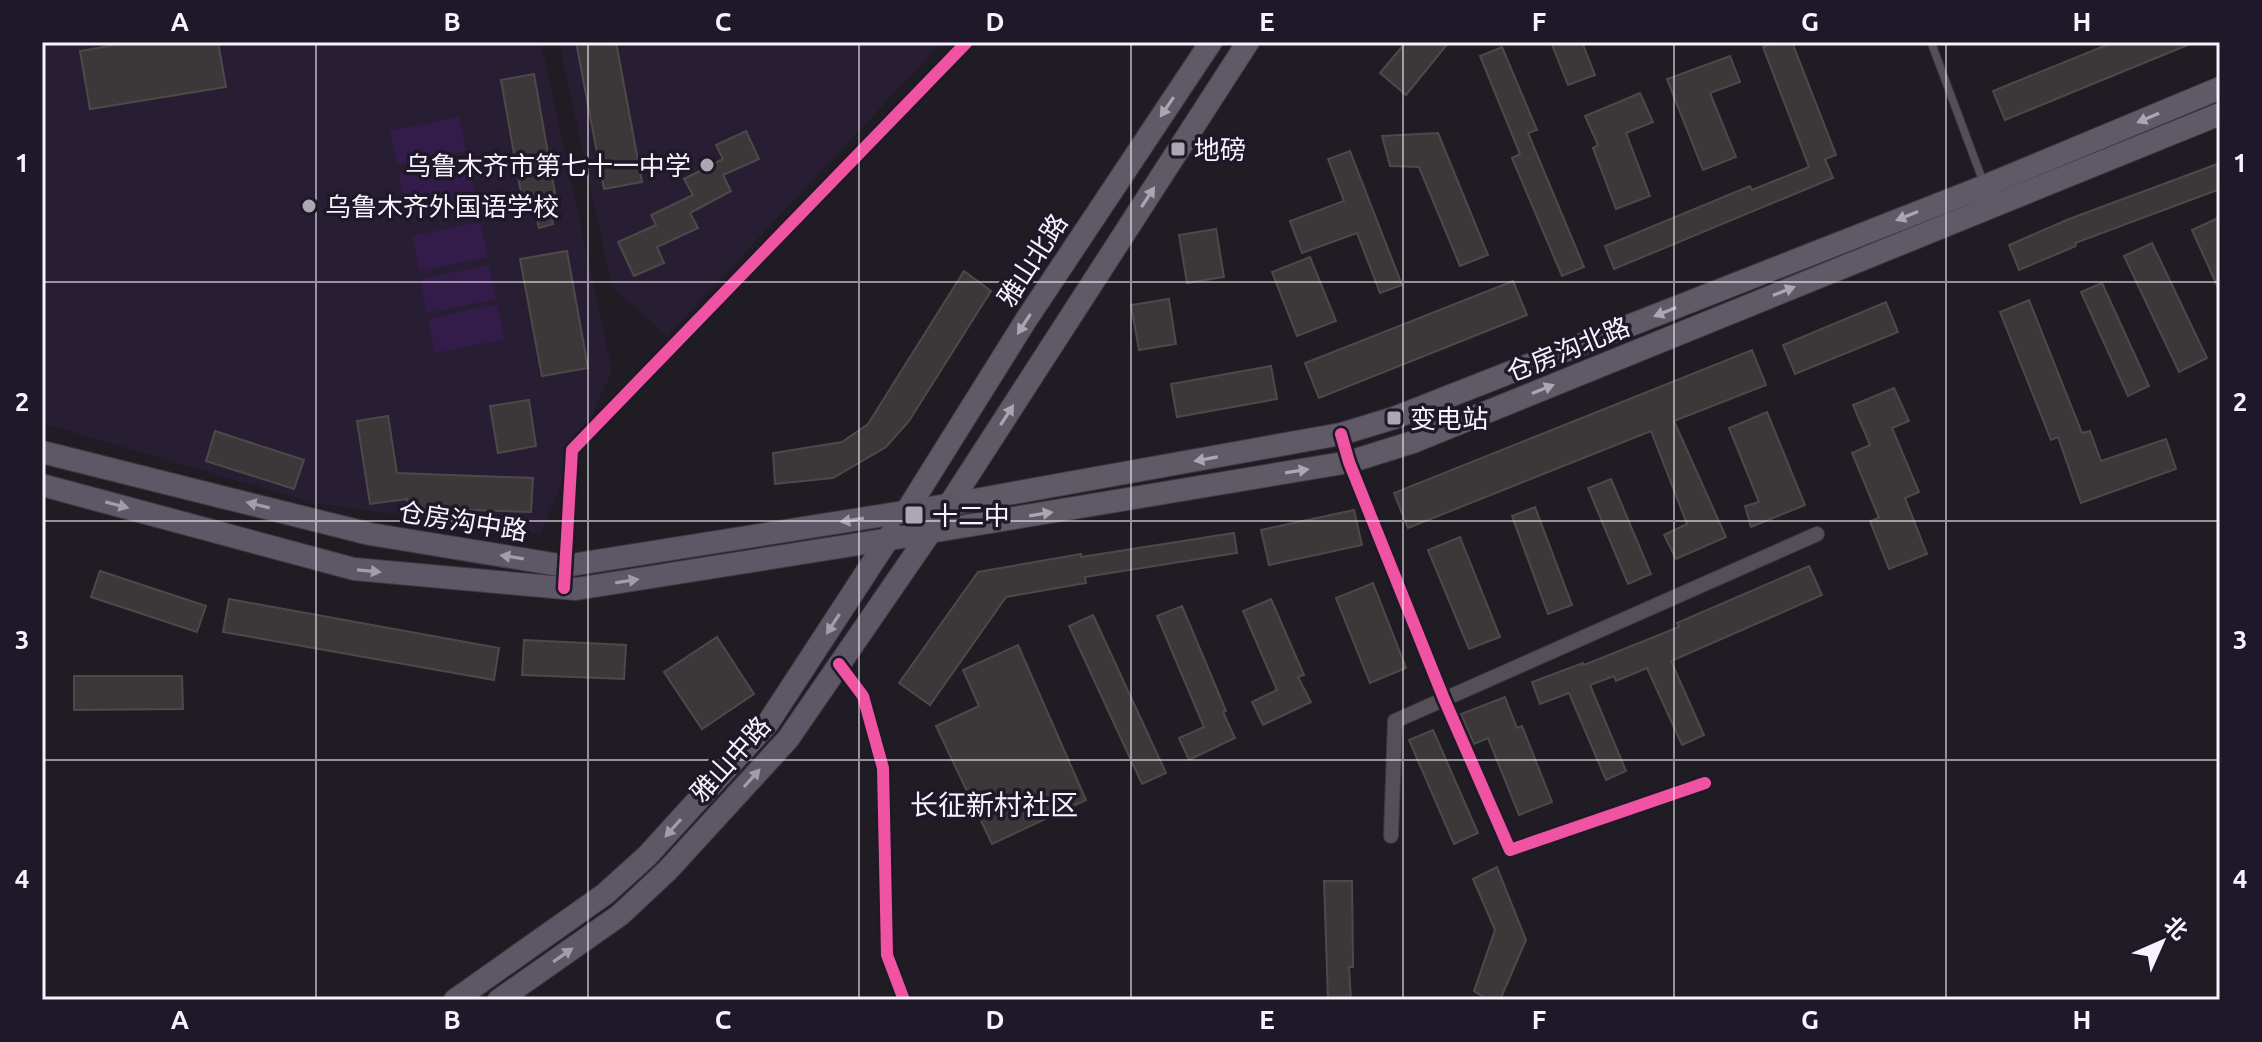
<svg xmlns="http://www.w3.org/2000/svg" width="2262" height="1042" font-family="Ubuntu,'Noto Sans SC',sans-serif">
<rect width="100%" height="100%" fill="#201c24"/>
<g fill="#281e33">
<path d="M42,42h499l71,328 -72,164 -226,-31 -272,-80z"/>
<path d="M559,42h383l-275,294 -55,-49z"/>
</g>
<g fill="#331c4a">
<path d="M459,117l7,34 -69,14 -7,-34z"/>
<path d="M468,160l7,34 -69,14 -7,-34z"/>
<path d="M480,222l8,35 -69,14 -7,-35z"/>
<path d="M489,265l7,34 -69,14 -7,-34z"/>
<path d="M497,304l7,35 -69,14 -7,-34z"/>
</g>
<g fill="#3c3839" stroke="#4d494a" stroke-width="2">
<path d="M133,42h85l8,45 -136,22 -10,-58z"/>
<path d="M576,42h40l26,140 -38,7z"/>
<path d="M1406,42h43l-43,53 -26,-22z"/>
<path d="M1551,42h31l13,33 -27,10z"/>
<path d="M1775,42h17l44,113 -11,4 8,19 -219,91 -9,-23 145,-60 2,4 57,-23 -46,-120z"/>
<path d="M2114,42h81l-190,78 -12,-29z"/>
<path d="M1502,47l35,83 -9,3 56,134 -22,9 -50,-118 8,-4 -40,-98z"/>
<path d="M1730,56l10,26 -30,11 26,64 -33,13 -36,-91z"/>
<path d="M534,74l21,119 -8,1 6,30 -14,4 -7,-31 -10,2 -21,-119z"/>
<path d="M1640,93l13,29 -27,11 24,63 -34,13 -23,-61 5,-3 -13,-29z"/>
<path d="M746,131l13,28 -36,16 8,16 -41,22 8,15 -41,19 7,16 -30,13 -16,-34 38,-17 -5,-10 42,-20 -9,-16 39,-20 -7,-14z"/>
<path d="M1438,133l50,122 -28,11 -41,-99 -29,-1 -8,-30z"/>
<path d="M1350,151l52,134 -22,8 -23,-60 -55,20 -12,-32 54,-20 -16,-42z"/>
<path d="M2220,163v26l-145,54 1,3 -57,24 -10,-25 60,-26z"/>
<path d="M2220,217v75l-28,-62z"/>
<path d="M1216,229l8,48 -37,6 -8,-48z"/>
<path d="M2152,243l55,115 -28,14 -55,-116z"/>
<path d="M567,251l21,117 -46,8 -22,-117z"/>
<path d="M1310,257l26,64 -39,15 -25,-64z"/>
<path d="M964,271l27,20 -82,130 -23,26 -53,31 -58,6 -2,-31 69,-11 26,-18z"/>
<path d="M1513,281l14,34 -208,83 -14,-35z"/>
<path d="M2102,283l47,103 -21,10 -47,-104z"/>
<path d="M1169,299l7,45 -37,6 -8,-45z"/>
<path d="M2029,300l53,133 8,-2 11,30 65,-22 10,30 -95,34 -23,-66 -7,3 -51,-128z"/>
<path d="M1886,302l12,30 -103,42 -12,-29z"/>
<path d="M1752,350l14,35 -92,36 52,116 -50,22 -12,-24 23,-11 -36,-93 -243,97 -14,-35z"/>
<path d="M1271,366l6,33 -100,18 -6,-33z"/>
<path d="M1894,388l15,33 -17,7 27,64 -14,6 22,56 -38,15 -19,-48 9,-3 -27,-65 18,-8 -17,-40z"/>
<path d="M529,400l7,46 -38,7 -8,-47z"/>
<path d="M1767,412l38,93 -54,22 -6,-21 14,-4 -30,-74z"/>
<path d="M388,416l9,57 136,5 -2,34 -124,-4v-9l-37,5 -13,-83z"/>
<path d="M215,431l89,29 -10,29 -88,-28z"/>
<path d="M1611,479l40,95 -23,10 -40,-96z"/>
<path d="M1535,507l37,98 -24,9 -36,-98z"/>
<path d="M1354,510l8,35 -93,20 -8,-35z"/>
<path d="M1234,533l3,20 -152,24 1,6 -80,14 -76,108 -31,-22 79,-111 103,-18v3z"/>
<path d="M1460,537l40,100 -31,12 -41,-99z"/>
<path d="M1809,566l13,29 -151,66 33,74 -22,10 -35,-77 -31,13 -2,-5 -24,9 36,86 -20,9 -37,-87 -29,11 -8,-22 51,-19 1,2 95,-38 -2,-4z"/>
<path d="M100,571l106,35 -9,26 -106,-35z"/>
<path d="M1373,583l33,85 -36,15 -34,-85z"/>
<path d="M229,599l270,49 -5,32 -271,-48z"/>
<path d="M1271,599l33,76 -6,2 13,25 -48,23 -11,-23 25,-12 -34,-79z"/>
<path d="M1182,606l44,105 -3,1 12,26 -46,22 -10,-22 25,-11 -47,-111z"/>
<path d="M1093,615l73,158 -24,11 -73,-158z"/>
<path d="M717,637l37,57 -52,35 -38,-57z"/>
<path d="M524,640l102,5 -2,34 -102,-4z"/>
<path d="M1018,645l68,155 -94,44 -56,-118 43,-20 -16,-36z"/>
<path d="M74,676h108l1,33 -109,1z"/>
<path d="M1505,697l12,31 5,-2 30,76 -33,13 -31,-77 -14,6 -13,-30z"/>
<path d="M1433,730l45,103 -24,11 -45,-104z"/>
<path d="M1497,867l29,73 -26,60h-12l-14,-9 21,-61 -22,-51z"/>
<path d="M1324,881h28l1,86h-4l2,33h-23z"/>
</g>
<g fill="none" stroke-linecap="round" stroke-linejoin="round">
<g stroke="#3d3a41" stroke-width="9">
<path id="service" d="M1931,42l53,142"/>
</g>
<g stroke="#3d3a41" stroke-width="16">
<g id="minor">
<path d="M1341,434l8,28 95,237 66,151 195,-67"/>
<path d="M565,572l7,-122 395,-408"/>
<path d="M839,664l24,32 20,72 4,187 17,45"/>
<path d="M1391,836l4,-115 422,-187"/>
</g>
</g>
<g stroke="#3d3a41" stroke-width="24">
<g id="primary">
<path d="M949,505l299,-463"/>
<path d="M930,508l411,-74 53,-16 591,-232 235,-98"/>
<path d="M906,512l120,-192 185,-278"/>
<path d="M918,534l431,-72 64,-20 807,-328"/>
</g>
</g>
<g stroke="#3d3a41" stroke-width="24">
<g id="trunk">
<path d="M42,452l328,82 195,32 364,-58"/>
<path d="M42,485l312,84 210,19 12,1 333,-53"/>
<path d="M455,1000l150,-106 42,-38 121,-133 124,-190"/>
<path d="M499,1000l121,-85 48,-45 120,-131 161,-234"/>
</g>
</g>
<use href="#service" stroke="#535057" stroke-width="7"/>
<use href="#minor" stroke="#535057" stroke-width="14"/>
<use href="#primary" stroke="#605966" stroke-width="22"/>
<use href="#trunk" stroke="#5e5766" stroke-width="22"/>
<g stroke="#1f1828" stroke-width="17">
<g id="cycleway">
<path d="M1341,434l8,28 95,237 66,151 195,-67"/>
<path d="M564,588l8,-138 395,-408"/>
<path d="M839,664l24,32 20,72 4,187 17,45"/>
</g>
</g>
<use href="#cycleway" stroke="#f153a3" stroke-width="12"/>
</g>
<defs><path id="oneway-solid" d="M-6-.8H1V-3.2L6.5 0L1 3.2V.8H-6Z" transform="scale(2)"/></defs>
<g fill="#aca6b2">
<use href="#oneway-solid" transform="translate(1167 107) rotate(124)"/>
<use href="#oneway-solid" transform="translate(2148 118) rotate(157)"/>
<use href="#oneway-solid" transform="translate(1148 197) rotate(-57)"/>
<use href="#oneway-solid" transform="translate(1907 216) rotate(158)"/>
<use href="#oneway-solid" transform="translate(1784 291) rotate(-22)"/>
<use href="#oneway-solid" transform="translate(1665 312) rotate(158)"/>
<use href="#oneway-solid" transform="translate(1024 324) rotate(123)"/>
<use href="#oneway-solid" transform="translate(1543 389) rotate(-22)"/>
<use href="#oneway-solid" transform="translate(1007 415) rotate(-57)"/>
<use href="#oneway-solid" transform="translate(1206 459) rotate(170)"/>
<use href="#oneway-solid" transform="translate(1297 471) rotate(-9)"/>
<use href="#oneway-solid" transform="translate(1041 514) rotate(-9)"/>
</g>
<g fill="#a39daa">
<use href="#oneway-solid" transform="translate(117 505) rotate(15)"/>
<use href="#oneway-solid" transform="translate(258 505) rotate(-166)"/>
<use href="#oneway-solid" transform="translate(852 520) rotate(171)"/>
<use href="#oneway-solid" transform="translate(512 557) rotate(-171)"/>
<use href="#oneway-solid" transform="translate(369 571) rotate(5)"/>
<use href="#oneway-solid" transform="translate(627 581) rotate(-9)"/>
<use href="#oneway-solid" transform="translate(833 624) rotate(123)"/>
<use href="#oneway-solid" transform="translate(752 778) rotate(-48)"/>
<use href="#oneway-solid" transform="translate(673 828) rotate(132)"/>
<use href="#oneway-solid" transform="translate(563 955) rotate(-35)"/>
</g>
<path fill="none" stroke="#f7f2fe" stroke-width="2" stroke-opacity="0.55" d="M316,42v958M588,42v958M859,42v958M1131,42v958M1403,42v958M1674,42v958M1946,42v958M42,282h2178M42,521h2178M42,760h2178"/>
<g fill="#aca7b2" stroke="#1f1828" stroke-width="3">
<rect x="1170" y="141" width="16" height="16" rx="4"/>
<circle cx="707" cy="165" r="8"/>
<circle cx="309" cy="206" r="8"/>
<rect x="1386" y="410" width="16" height="16" rx="4"/>
<rect x="904" y="505" width="20" height="20" rx="4"/>
</g>
<g text-anchor="middle" dominant-baseline="central" stroke-width="7" stroke-linejoin="round" paint-order="stroke">
<g font-size="26" fill="#f7f2fe" stroke="#1f1828" text-anchor="start">
<text x="1194" y="149">地磅</text>
<text x="691" y="165" text-anchor="end">乌鲁木齐市第七十一中学</text>
<text x="325" y="206">乌鲁木齐外国语学校</text>
<text x="1410" y="418">变电站</text>
<text x="932" y="515">十二中</text>
</g>
<g font-size="26" fill="#f7f2fe" stroke="#1f1828">
<text transform="translate(1032 260) rotate(-57)">雅山北路</text>
<text transform="translate(1568 349) rotate(-22)">仓房沟北路</text>
<text transform="translate(463 521) rotate(9)">仓房沟中路</text>
<text transform="translate(730 759) rotate(-48)">雅山中路</text>
</g>
<g font-size="28" fill="#f7f2fe" stroke="#1f1828">
<text x="994" y="804">长征新村社区</text>
</g>
</g>
<rect width="2262" height="1042" fill="none" stroke="#1f1828" stroke-width="88"/>
<g transform="translate(2162 942) rotate(45)" stroke="#1f1828" stroke-width="6" paint-order="stroke">
<path d="M0-6L14 30L0 20L-14 30Z" fill="#f7f2fe"/>
<text y="-12" font-size="22" font-weight="bold" text-anchor="middle" fill="#f7f2fe">北</text>
</g>
<rect x="44" y="44" width="2174" height="954" fill="none" stroke="#f7f2fe" stroke-width="3"/>
<g font-size="26" text-anchor="middle" font-weight="bold" fill="#f7f2fe">
<text x="180" y="31">A</text>
<text x="452" y="31">B</text>
<text x="723" y="31">C</text>
<text x="995" y="31">D</text>
<text x="1267" y="31">E</text>
<text x="1539" y="31">F</text>
<text x="1810" y="31">G</text>
<text x="2082" y="31">H</text>
<text x="22" y="172">1</text>
<text x="2240" y="172">1</text>
<text x="22" y="411">2</text>
<text x="2240" y="411">2</text>
<text x="22" y="649">3</text>
<text x="2240" y="649">3</text>
<text x="22" y="888">4</text>
<text x="2240" y="888">4</text>
<text x="180" y="1029">A</text>
<text x="452" y="1029">B</text>
<text x="723" y="1029">C</text>
<text x="995" y="1029">D</text>
<text x="1267" y="1029">E</text>
<text x="1539" y="1029">F</text>
<text x="1810" y="1029">G</text>
<text x="2082" y="1029">H</text>
</g>
</svg>
